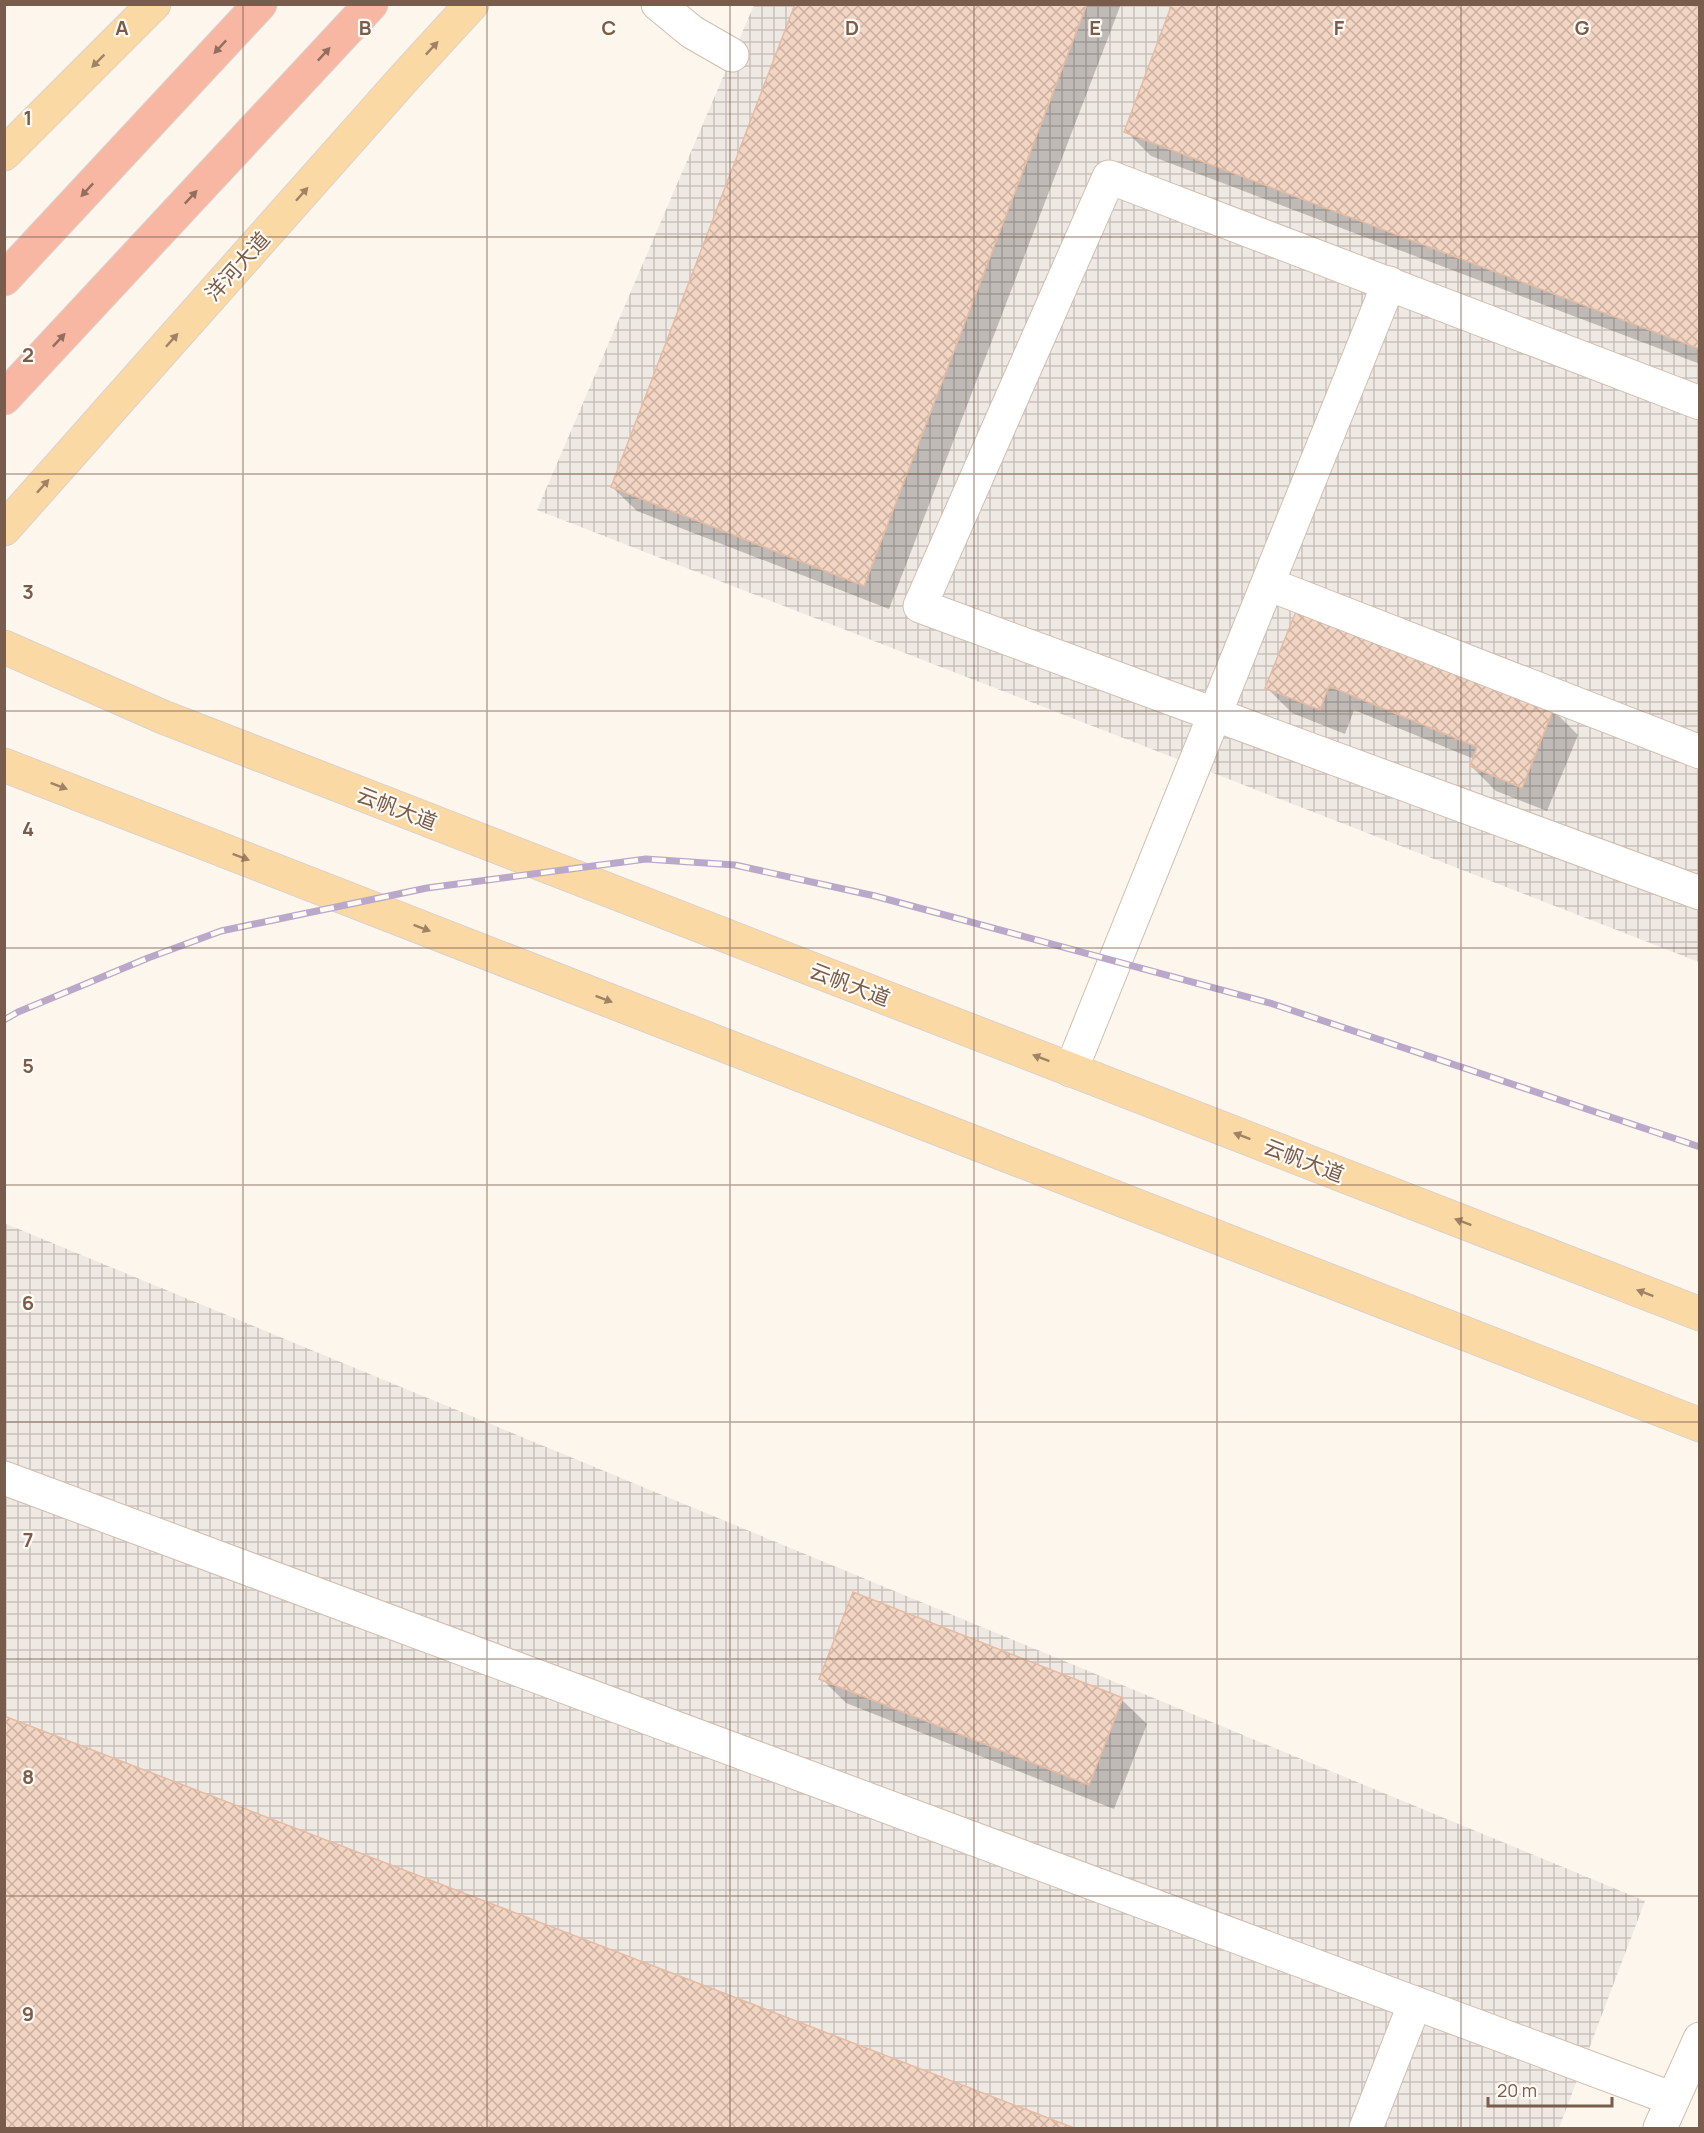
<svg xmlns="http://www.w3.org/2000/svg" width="1704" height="2133" font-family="Manrope,'Noto Sans SC',sans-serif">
<defs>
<pattern id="industrial-grid" width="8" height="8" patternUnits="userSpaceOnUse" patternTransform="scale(1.5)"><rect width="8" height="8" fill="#efe9e4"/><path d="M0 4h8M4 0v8" fill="none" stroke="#c7c0bb"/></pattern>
<pattern id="building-cross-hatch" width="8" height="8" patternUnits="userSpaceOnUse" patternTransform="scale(1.5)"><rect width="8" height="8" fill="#f3d5c3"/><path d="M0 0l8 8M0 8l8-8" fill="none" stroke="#cab0a1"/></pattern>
</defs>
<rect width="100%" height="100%" fill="#fdf6ec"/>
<g fill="url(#industrial-grid)">
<path d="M754,5h945v957l-1162,-452z"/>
<path d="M4,1223l1641,678 -86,227h-1554z"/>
</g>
<g fill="#0003">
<path d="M796,4h325l-232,605 -252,-98 -25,-24z"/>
<path d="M1700,10v354l-549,-208 -25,-25z"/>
<path d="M1300,606l253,104 25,25 -31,76 -51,-20 -25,-25 3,-7 -120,-49 -9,24 -53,-21 -25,-25z"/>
<path d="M821,1678l301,22 25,24 -33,85 -268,-106z"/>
<path d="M4,1718l1066,410h-1066z"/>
</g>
<g fill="url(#building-cross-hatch)" stroke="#e6bba3" stroke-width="1.5">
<path d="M795,4h292l-223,582 -253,-99z"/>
<path d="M1172,4h517l11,4v341l-576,-217z"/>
<path d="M1299,604l255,104 -32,80 -52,-22 7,-19 -148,-61 -9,24 -55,-22z"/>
<path d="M853,1592l270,106 -34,87 -270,-106z"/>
<path d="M4,1716l1070,412h-1070z"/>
</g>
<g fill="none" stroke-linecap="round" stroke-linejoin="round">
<g stroke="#d1beb0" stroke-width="35">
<g id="minor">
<path d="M658,4l34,28 40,23"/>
<path d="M1700,403l-591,-226 -189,429 780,287"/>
<path d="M1268,584l432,168"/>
<path d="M1071,1070l318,-787"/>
<path d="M4,1478l1669,621"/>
<path d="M1366,2128l49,-125"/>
<path d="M1660,2128l40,-89"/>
</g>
</g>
<g stroke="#dad1cd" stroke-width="35">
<g id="major">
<path d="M4,154l150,-150"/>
<path d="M4,529l402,-453 66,-72"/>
<path d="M4,647l159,70 1537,597"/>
<path d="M4,765l1696,660"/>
</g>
</g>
<g stroke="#dad1cd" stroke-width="35">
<g id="highway">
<path d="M4,279l256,-275"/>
<path d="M4,398l367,-394"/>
</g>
</g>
<use href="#minor" stroke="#fff" stroke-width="33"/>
<use href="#major" stroke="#fbd9a5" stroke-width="33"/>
<use href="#highway" stroke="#f7b7a3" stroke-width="33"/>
<g stroke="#b9a8c9" stroke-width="7">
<path id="rail" d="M4,1020l14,-8 130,-54 73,-27 206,-43 219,-29 89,6 140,31 398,108 427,143"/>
</g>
<use href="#rail" stroke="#fffaf3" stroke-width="4.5" stroke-dasharray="14" stroke-linecap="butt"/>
</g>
<defs><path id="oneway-solid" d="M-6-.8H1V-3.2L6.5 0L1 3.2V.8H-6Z" transform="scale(1.5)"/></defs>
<g fill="#936e5e">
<use href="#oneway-solid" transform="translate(220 47) rotate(133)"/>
<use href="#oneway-solid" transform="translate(324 54) rotate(-47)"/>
<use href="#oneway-solid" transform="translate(87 190) rotate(133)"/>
<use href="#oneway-solid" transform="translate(191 197) rotate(-47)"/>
<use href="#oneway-solid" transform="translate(59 340) rotate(-47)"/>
</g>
<g fill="#a18267">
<use href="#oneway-solid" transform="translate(432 48) rotate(-47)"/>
<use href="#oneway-solid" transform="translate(98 61) rotate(135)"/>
<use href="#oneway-solid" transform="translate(302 194) rotate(-48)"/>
<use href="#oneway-solid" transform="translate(172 340) rotate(-48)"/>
<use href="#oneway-solid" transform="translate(43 486) rotate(-48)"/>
<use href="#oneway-solid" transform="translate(59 786) rotate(21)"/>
<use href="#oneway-solid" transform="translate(241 857) rotate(21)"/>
<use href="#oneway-solid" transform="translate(422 928) rotate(21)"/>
<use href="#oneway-solid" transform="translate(604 999) rotate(21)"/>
<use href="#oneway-solid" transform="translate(1041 1058) rotate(-159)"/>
<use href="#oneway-solid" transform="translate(1242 1136) rotate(-159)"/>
<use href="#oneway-solid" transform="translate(1463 1222) rotate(-159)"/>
<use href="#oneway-solid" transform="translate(1645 1293) rotate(-159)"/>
</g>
<path fill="none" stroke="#7a5c4d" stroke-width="1.5" stroke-opacity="0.55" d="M243,4v2124M487,4v2124M730,4v2124M974,4v2124M1217,4v2124M1461,4v2124M4,237h1696M4,474h1696M4,711h1696M4,948h1696M4,1185h1696M4,1422h1696M4,1659h1696M4,1896h1696"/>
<g text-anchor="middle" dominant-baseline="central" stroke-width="4.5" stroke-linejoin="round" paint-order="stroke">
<g font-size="21" fill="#7a5c4d" stroke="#fffaf3">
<text transform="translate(237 266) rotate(-48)">洋河大道</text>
<text transform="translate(397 808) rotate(21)">云帆大道</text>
<text transform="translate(850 984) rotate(21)">云帆大道</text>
<text transform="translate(1304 1160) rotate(21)">云帆大道</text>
</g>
</g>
<g font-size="20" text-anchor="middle" font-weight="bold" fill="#7a5c4d" stroke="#fffaf3" stroke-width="4.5" stroke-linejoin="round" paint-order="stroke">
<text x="122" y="35">A</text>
<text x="365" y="35">B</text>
<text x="609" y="35">C</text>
<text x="852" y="35">D</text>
<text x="1095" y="35">E</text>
<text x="1339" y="35">F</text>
<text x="1582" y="35">G</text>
<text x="28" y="125">1</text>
<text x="28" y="362">2</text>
<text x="28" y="599">3</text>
<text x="28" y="836">4</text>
<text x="28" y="1073">5</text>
<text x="28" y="1310">6</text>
<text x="28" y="1547">7</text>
<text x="28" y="1784">8</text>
<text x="28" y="2021">9</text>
</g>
<rect width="1704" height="2133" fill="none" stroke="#7a5c4d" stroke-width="12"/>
<path d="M1488 2097v9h124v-9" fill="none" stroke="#7a5c4d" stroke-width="3"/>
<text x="1497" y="2097" font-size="18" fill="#7a5c4d" stroke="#fffaf3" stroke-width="4.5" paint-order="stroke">20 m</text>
</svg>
